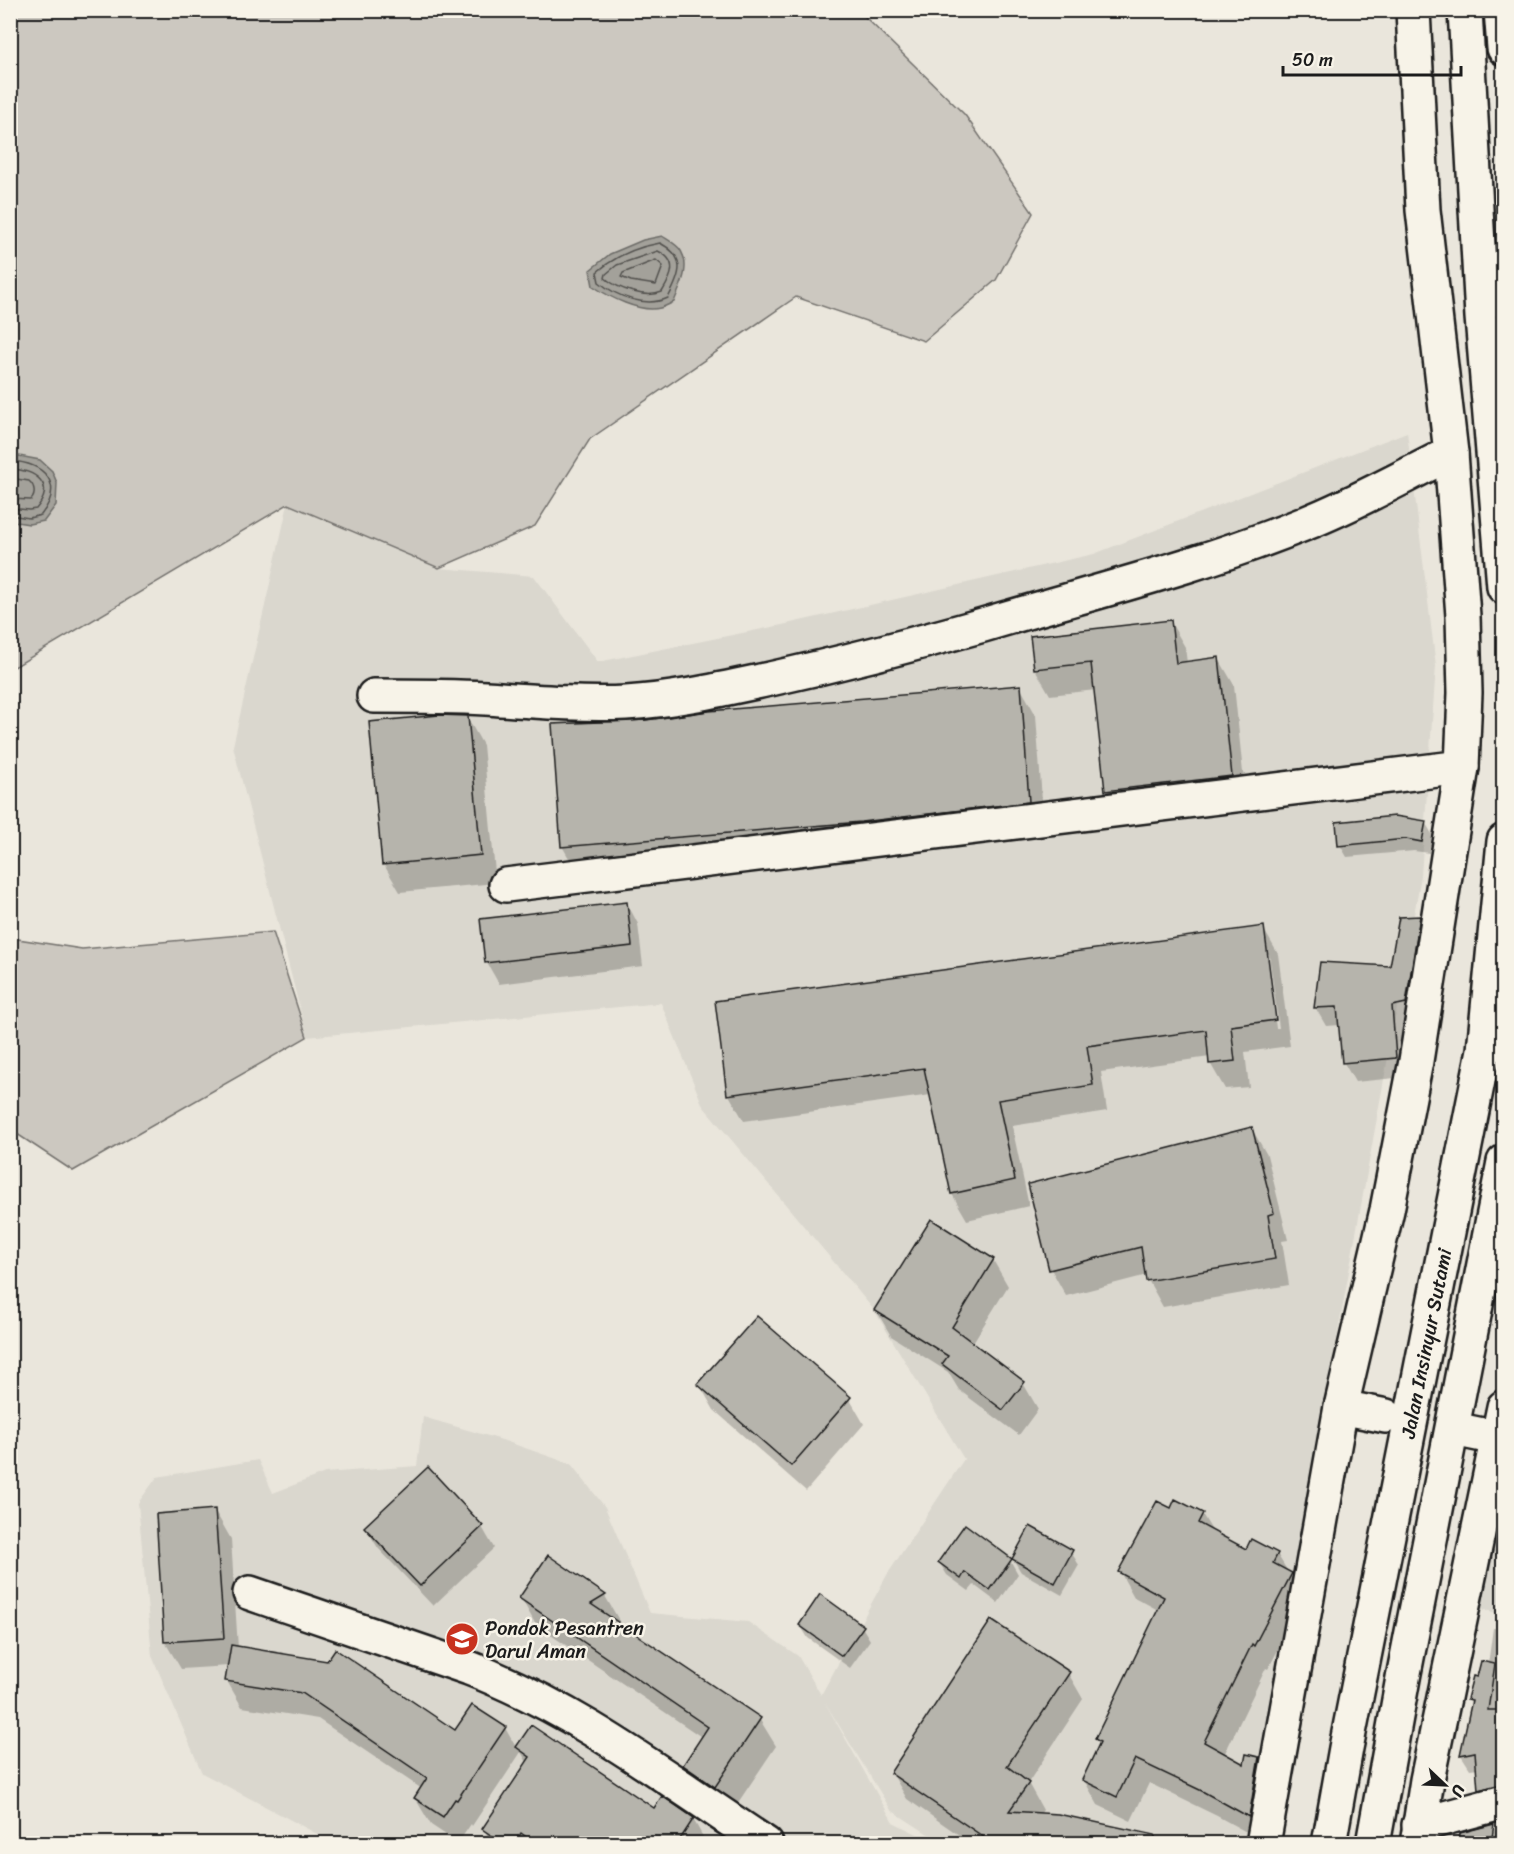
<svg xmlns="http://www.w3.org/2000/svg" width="1514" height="1854" font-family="Sriracha,sans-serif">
<rect width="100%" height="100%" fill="#eae6dc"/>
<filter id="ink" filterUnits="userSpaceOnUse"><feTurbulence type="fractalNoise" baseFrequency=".0167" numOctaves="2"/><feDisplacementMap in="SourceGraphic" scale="12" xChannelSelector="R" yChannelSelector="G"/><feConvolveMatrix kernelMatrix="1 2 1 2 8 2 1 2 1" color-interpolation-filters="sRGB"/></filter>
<g filter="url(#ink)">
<g fill="#dad7ce">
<path d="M1407,432l29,234 -15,210 -176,967h-303l-51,-33 -67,-109 69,121 42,21h-601l-132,-70 -50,-117 -14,-153 19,-26 101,-17 15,33 52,-20 92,-7 6,-49 79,23 69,24 34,43 45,106 98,9 50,34 23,39 66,-120 77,-116 -90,-149 -171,-204 -42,-103 -354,34 -74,-291 55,-242 151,64 95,8 64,86 184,-37 312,-71z"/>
<path d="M1503,1479v136l-24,-7z"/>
</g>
<g fill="#ccc8c0" stroke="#74726e" stroke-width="1.5">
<path d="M10,11h849l106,104 68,98 -37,67 -72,61 -128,-44 -206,142 -55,87 -96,42 -151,-64 -277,165z"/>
<path d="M273,932l34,105 -234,134 -62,-41v-192l71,11z"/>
</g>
<g fill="#a3a19a" stroke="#6d6c68" stroke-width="1.5">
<path d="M662,236c6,4 16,9 19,15 10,17 -1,35 -7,51 -5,2 -9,5 -14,6 -20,5 -51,-11 -67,-22l-3,-16 20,-16 33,-14z"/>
<path d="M14,455l26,5 12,11 5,12 -1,22 -12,16 -15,3 -18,-3 -1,-65z"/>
</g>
<g fill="#0003" fill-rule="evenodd">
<path d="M1170,621l15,26 2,16 32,-4 15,26 12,117 -125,14 -14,-26 -11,-100 -46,5 -15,-26z"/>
<path d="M1020,687l16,28 8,114 -466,45 -16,-28 84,-124z"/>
<path d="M467,717l16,28 13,138 -96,9 -16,-27z"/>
<path d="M1425,822l7,12 -3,19 -15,-2 -67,6 -7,-12z"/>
<path d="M627,903l11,21 5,42 -144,18 -12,-21 -5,-43z"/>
<path d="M1419,918l11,18 -14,86 -14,3 4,52 -51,5 -11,-19 -3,-38 -15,1 -11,-19 76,-40z"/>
<path d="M1263,928l15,26 12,92 -45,6 4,35 -24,2 -15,-26v-6l-109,15 6,39 -95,15 17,80 -62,14 -15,-26 -21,-99 -187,26 -15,-26zM1266,954h3l10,74h-3z"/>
<path d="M1252,1129l15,26 21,85 -6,1 7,44 -126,22 -15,-27 -1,-5 -81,21 -15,-27z"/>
<path d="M993,1260l15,26 -36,58 51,39 15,26 -19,26 -60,-45 -11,-18 -57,-36 -15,-26z"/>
<path d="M699,1384l150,14 15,26 -58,67 -92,-81z"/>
<path d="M428,1469l54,58 12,21 -61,58 -55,-58 -12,-20z"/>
<path d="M1171,1510l31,4 11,18 34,19 30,3 28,45 -37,70 -2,-1 -42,87 21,11 13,-7 15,24 -10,58 -46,-25 -68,-33 -18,38 -33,-16 -14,-25 16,-34 -4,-7 64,-128 -26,-14 -14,-25z"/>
<path d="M215,1511l16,28 7,109 218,84 49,-4 12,21 15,-21 122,82 8,-12 31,21 14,25h-215l-8,-15 44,-65 -7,-12 -49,74 -1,-2 -13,19 -27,-18 -16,-27 7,-9 -104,-70 -76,-12 -15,-26 2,-15 -48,3 -16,-27z"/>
<path d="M1071,1552l8,13 -17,30 -41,-23 -8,-13z"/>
<path d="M549,1557l56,39 15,26 -2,2 142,96 16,26 -45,67 -31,-21 -16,-27 19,-27 -167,-113 -15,-27z"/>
<path d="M1010,1560l8,14 -20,29 -24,-18 -5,6 -22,-16 -8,-13z"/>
<path d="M800,1625l62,2 8,13 -20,28 -42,-30z"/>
<path d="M1493,1628l11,1v170l-16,5 -8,-15 -2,-21 -8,1 -9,-14 11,-50 -3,-6 17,-20z"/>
<path d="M1068,1673l15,26 -55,84 15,27 -3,4 18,1 128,29h-214l-65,-45 -15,-26z"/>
<path d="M1493,1826l8,13 -1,5h-40z"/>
<path d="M1206,1837l16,2 2,5h-20z"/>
</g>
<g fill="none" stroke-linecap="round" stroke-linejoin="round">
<g stroke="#52514e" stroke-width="1.5">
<path d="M660,243c27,14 21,31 8,55 -22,10 -51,-1 -69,-16l-2,-10c18,-16 40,-25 63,-29z"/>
<path d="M658,251c21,10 14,25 4,41 -16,7 -44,-3 -57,-14l1,-4 11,-9z"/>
<path d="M656,260l7,6 -7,19 -25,-4 -10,-4 2,-4z"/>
<path d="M10,461c35,2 55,23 31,54l-12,3 -19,-3"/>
<path d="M10,469c25,1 47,15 26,40l-7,1 -19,-2"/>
<path d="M10,478l19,3c6,5 7,14 2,19l-21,-1"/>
</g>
</g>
<g fill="#b6b4ac" stroke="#1c1c1c" stroke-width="1.5">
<path d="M1171,620l5,43 43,-6 13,119 -127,15 -14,-128 -57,6 -4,-33z"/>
<path d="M1021,685l8,117 -168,20 -300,25 -9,-123 94,-4 63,-9z"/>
<path d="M439,715l29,1 13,139 -99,10 -13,-143z"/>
<path d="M1395,816l31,5 -4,21 -16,-3 -68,7 -2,-24z"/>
<path d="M627,902l5,44 -147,17 -5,-44z"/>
<path d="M1420,916l-14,87 -14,3 4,52 -54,5 -5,-56 -23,1 6,-46 70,4 9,-49z"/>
<path d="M1264,926l12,94 -45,6 4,35 -26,3 -3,-34 -119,16 6,39 -95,15 17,80 -64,14 -27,-126 -197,27 -12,-94z"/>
<path d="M1252,1127l22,86 -6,2 7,44 -129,22 -5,-34 -92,23 -21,-86z"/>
<path d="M931,1219l63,40 -42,68 73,55 -22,28 -61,-46 6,-8 -74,-46z"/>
<path d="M757,1316l94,81 -60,69 -94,-82z"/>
<path d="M428,1467l55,59 -63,60 -56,-59z"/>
<path d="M1175,1499l28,14 -5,10 48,26 5,-10 27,14 -5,10 19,10 -38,73 -2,-2 -48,98 40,22 2,-10 13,3 -10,60 -47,-26 -67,-32 -18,38 -35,-17 18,-38 -5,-3 69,-142 -46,-25 39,-71 14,7z"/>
<path d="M215,1509l9,129 -60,4 -8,-128z"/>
<path d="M965,1524l47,35 -22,31 -25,-18 -4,7 -23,-17z"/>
<path d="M1030,1526l43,24 -18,33 -43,-24z"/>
<path d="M548,1555l58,40 -15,9 170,114 -46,69 -32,-22 25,-38 -189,-129z"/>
<path d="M820,1594l44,32 -22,30 -43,-31z"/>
<path d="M991,1620l79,52 -63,94 22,17 -20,28 49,3 97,21v9h-161l-104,-71z"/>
<path d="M231,1645l96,16 8,-12 120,81 17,-25 34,22 -49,73 -2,-1 -12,18 -29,-19 13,-20 -125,-85 -77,-12z"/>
<path d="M1481,1661l14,3 -7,46h11l4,47v27l-25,6 -3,-38 -15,3 12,-55 -5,-1 6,-23 4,1z"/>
<path d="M531,1725l123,83 8,-12 32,22 -17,26h-141l-15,-11 -7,11h-10l-22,-15 48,-72 -14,-10z"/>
<path d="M1494,1824l-3,20h-32l1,-11z"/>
</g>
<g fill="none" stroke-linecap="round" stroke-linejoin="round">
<path stroke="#c1beb6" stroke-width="33" stroke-dasharray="33 16" stroke-linecap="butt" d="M1386,1416l82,16"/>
<g stroke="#1c1c1c" stroke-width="38">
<g id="minor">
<path d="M374,696c37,0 75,0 112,2 47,3 94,7 140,5 49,-3 97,-14 144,-24 72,-16 142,-34 213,-54 107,-32 217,-59 321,-101 51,-20 98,-47 147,-71"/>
<path d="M506,885l956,-118"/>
<path d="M1341,1407l45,9"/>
<path d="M1468,1432l29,6"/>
<path d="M250,1593l219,75c108,41 201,113 297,176"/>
<path d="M1419,1825l85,-23"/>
<path d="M1263,1844l78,-437 46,-197 29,-149 46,-294 3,-74 -2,-77 -12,-163 -28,-243 -10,-200"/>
<path d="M1417,1844l10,-64 77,-373"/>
</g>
</g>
<g stroke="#1c1c1c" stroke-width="38">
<g id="highway">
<path d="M1465,10l17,307 22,270"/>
<path d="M1501,10l3,38"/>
<path id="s1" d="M1329,1844l17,-96 138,-698 20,-209"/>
<path d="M1373,1844l30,-166 101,-516"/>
</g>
</g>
<use href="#minor" stroke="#f7f3e8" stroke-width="33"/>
<use href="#highway" stroke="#f7f3e8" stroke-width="33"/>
</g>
</g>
<defs>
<g id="school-disc" transform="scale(1.725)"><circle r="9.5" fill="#c8321e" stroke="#f7f3e8"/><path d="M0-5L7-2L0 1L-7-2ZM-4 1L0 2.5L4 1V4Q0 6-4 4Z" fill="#fff"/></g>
</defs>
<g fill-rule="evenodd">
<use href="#school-disc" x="462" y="1639"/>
</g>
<g text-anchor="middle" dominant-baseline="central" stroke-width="5" stroke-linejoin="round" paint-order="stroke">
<g font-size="20" fill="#1c1c1c" stroke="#f7f3e8">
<text stroke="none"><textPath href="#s1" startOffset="510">Jalan Insinyur Sutami</textPath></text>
</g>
<g font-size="20" fill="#1c1c1c" stroke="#f7f3e8" text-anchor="start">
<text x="485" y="1628">Pondok Pesantren<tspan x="485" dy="23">Darul Aman</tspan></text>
</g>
</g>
<rect width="1514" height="1854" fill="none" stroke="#f7f3e8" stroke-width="36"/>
<rect x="18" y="18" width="1478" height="1818" fill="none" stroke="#1c1c1c" stroke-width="2" filter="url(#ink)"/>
<g transform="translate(1445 1785) rotate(113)" stroke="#f7f3e8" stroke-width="4.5" paint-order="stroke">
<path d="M0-4.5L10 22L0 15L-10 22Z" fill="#1c1c1c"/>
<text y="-9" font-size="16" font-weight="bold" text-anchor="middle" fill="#1c1c1c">U</text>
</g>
<path d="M1283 66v9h178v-9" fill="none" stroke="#1c1c1c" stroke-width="3"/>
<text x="1292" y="66" font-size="18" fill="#1c1c1c" stroke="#f7f3e8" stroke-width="4.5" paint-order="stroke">50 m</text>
</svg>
